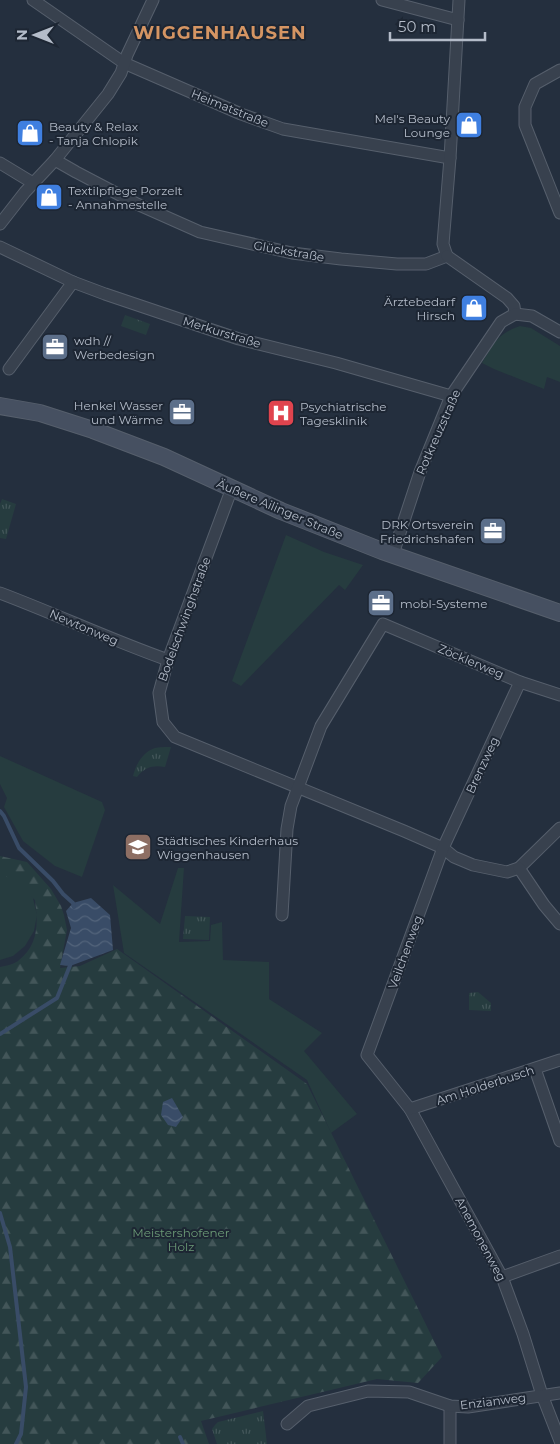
<svg xmlns="http://www.w3.org/2000/svg" width="560" height="1444" font-family="Montserrat,sans-serif">
<defs>
<pattern id="forest-firs" width="22" height="20" patternUnits="userSpaceOnUse" patternTransform="scale(1.25)"><rect width="22" height="20" fill="#263c3f"/><path d="M5 1l3.5 6h-7zM16 11l3.5 6h-7z" fill="#435659"/></pattern>
<pattern id="park-tufts" width="24" height="20" patternUnits="userSpaceOnUse" patternTransform="scale(1.25)"><rect width="24" height="20" fill="#263c3f"/><path d="M3 7l-1-3M5 7V3M7 7l1-3M15 17l-1-3M17 17v-4M19 17l1-3" fill="none" stroke="#435659"/></pattern>
<pattern id="water-waves" width="16" height="10" patternUnits="userSpaceOnUse" patternTransform="scale(1.25)"><rect width="16" height="10" fill="#394c67"/><path d="M0 5q4-4 8 0t8 0" fill="none" stroke="#53647b"/></pattern>
</defs>
<rect width="100%" height="100%" fill="#242f3e"/>
<g fill="#263c3f">
<path d="M520,326l11,2 29,18v36l-13,-5 -3,12 -50,-20 -12,-6c12,-20 15,-29 38,-37z"/>
<path d="M286,535l38,17 39,13 -18,25 -6,-5 -98,101 -9,-5z"/>
<path d="M0,756l102,46 3,8 -23,67 -27,-11 -32,-25 -19,-34 3,-9 -7,-14z"/>
<path d="M178,868h6l-5,74 31,-1 1,-16 11,-3 1,38 46,2v37l53,34 -18,18 53,63 -26,19 -24,-53 -183,-127 -11,-68 47,39z"/>
<path d="M0,871l9,2 24,25 4,17 -3,16 -9,15 -12,10 -13,4z"/>
</g>
<path fill="url(#forest-firs)" d="M0,856l27,6 24,27 10,17 3,9 3,15 -7,38 20,-2 37,-17 190,135 135,273 -24,26 -41,-4 -176,42 8,23h-209v-477c6,-1 14,-3 18,-6 21,-16 20,-38 17,-61l-23,-20 -12,-7z"/>
<g fill="url(#park-tufts)">
<path d="M125,315l25,9 -4,11 -25,-9z"/>
<path d="M2,499l14,5 -10,35 -6,-1v-34z"/>
<path d="M171,747l-6,20c-12,-2 -20,0 -28,10l-4,-1c3,-12 10,-24 22,-28 4,-1 11,-1 16,-1z"/>
<path d="M185,916l25,1 -1,23 -26,-1z"/>
<path d="M478,992l13,11v8l-22,-1v-17z"/>
<path d="M263,1411l4,33h-50l-5,-15 3,-4 3,-3z"/>
</g>
<g fill="url(#water-waves)">
<path d="M91,898l19,17 3,35 -43,16 -10,-1 11,-37 -5,-17 7,-8z"/>
<path d="M172,1098l11,19 -7,10 -8,-2 -7,-10 2,-13z"/>
</g>
<g fill="none" stroke-linecap="round" stroke-linejoin="round">
<g stroke="#394c67" stroke-width="4">
<path d="M0,811l4,5 15,32 34,33 10,13 10,9 1,4"/>
<path d="M0,1034l57,-36 14,-35"/>
<path d="M0,1213l10,34 16,140 -5,47 -5,10"/>
<path d="M180,1437l3,7"/>
</g>
<g stroke="#565f6c" stroke-width="13">
<g id="street">
<path d="M33,0l91,63 117,51 42,15 167,29"/>
<path d="M382,0l76,20"/>
<path d="M560,70l-25,14 -10,23v18l35,88"/>
<path d="M55,160l21,12 61,32 63,28 92,21 49,6 56,5h29l21,-8"/>
<path d="M0,163l33,20"/>
<path d="M0,224l25,-32 30,-32 53,-66 13,-21 6,-18 26,-55"/>
<path d="M0,247l73,35 32,12 92,31 42,14 97,24 115,33"/>
<path d="M447,256l-4,-12 7,-86 9,-158"/>
<path d="M447,256l60,42 7,8 1,8"/>
<path d="M9,369l64,-87"/>
<path d="M232,488l-64,172 -9,33 4,29 12,15 229,94 39,17 11,9 19,8 34,7 12,-4 41,-40"/>
<path d="M393,554l27,-82 31,-76 50,-74 14,-8 17,2 28,16"/>
<path d="M0,593c56,21 111,47 168,67"/>
<path d="M520,682l-77,166 -76,207 43,54 92,168 21,57 19,61 18,46"/>
<path d="M519,868l25,37 16,19"/>
<path d="M282,915l5,-86 4,-23 30,-80 62,-102 137,58 40,13"/>
<path d="M535,1069l25,72"/>
<path d="M410,1109l150,-49"/>
<path d="M502,1277l58,-21"/>
<path d="M450,1406v38"/>
<path d="M287,1424l21,-18 60,-15 41,1 41,14 18,1 92,-14"/>
</g>
</g>
<g stroke="#565f6c" stroke-width="18">
<path id="secondary" d="M0,406l40,7 53,17 71,27 117,54 101,40 178,62"/>
</g>
<use href="#street" stroke="#38414e" stroke-width="11"/>
<use href="#secondary" stroke="#465061" stroke-width="16"/>
</g>
<defs>
<g id="shop-square" transform="scale(1.4375)"><rect x="-9" y="-9" width="18" height="18" rx="4" fill="#3f7fe0" stroke="#1d2633"/><path d="M-5-2.5h2.3a2.7 3.5 0 0 1 5.4 0H5L5.5 6h-11ZM-1.5-2.5h3a1.5 2.3 0 0 0-3 0Z" fill="#fff"/></g>
<g id="office-square" transform="scale(1.4375)"><rect x="-9" y="-9" width="18" height="18" rx="4" fill="#5c6f8a" stroke="#1d2633"/><path d="M-6-3h4V-5.5h4V-3h4V5H-6ZM-1-4.5V-3h2v-1.5ZM-6 0V1H6V0Z" fill="#fff"/></g>
<g id="hospital-square" transform="scale(1.4375)"><rect x="-9" y="-9" width="18" height="18" rx="4" fill="#e0444e" stroke="#1d2633"/><path d="M-5-5h3v3.5h4V-5h3V5h-3V1.5h-4V5h-3Z" fill="#fff"/></g>
<g id="school-square" transform="scale(1.4375)"><rect x="-9" y="-9" width="18" height="18" rx="4" fill="#8d6e63" stroke="#1d2633"/><path d="M0-5L7-2L0 1L-7-2ZM-4 1L0 2.5L4 1V4Q0 6-4 4Z" fill="#fff"/></g>
</defs>
<g fill-rule="evenodd">
<use href="#shop-square" x="469" y="125"/>
<use href="#shop-square" x="30" y="133"/>
<use href="#shop-square" x="49" y="197"/>
<use href="#shop-square" x="474" y="308"/>
<use href="#office-square" x="55" y="347"/>
<use href="#office-square" x="182" y="412"/>
<use href="#hospital-square" x="281" y="413"/>
<use href="#office-square" x="493" y="531"/>
<use href="#office-square" x="381" y="603"/>
<use href="#school-square" x="138" y="847"/>
</g>
<g text-anchor="middle" dominant-baseline="central" stroke-width="4" stroke-linejoin="round" paint-order="stroke">
<g font-size="12" fill="#b4bcc9" stroke="#1d2633">
<text transform="translate(230 108) rotate(22)">Heimatstraße</text>
<text transform="translate(289 251) rotate(10)">Glückstraße</text>
<text transform="translate(222 332) rotate(17)">Merkurstraße</text>
<text transform="translate(438 432) rotate(-66)">Rotkreuzstraße</text>
<text transform="translate(280 509) rotate(23)">Äußere Ailinger Straße</text>
<text transform="translate(184 619) rotate(-70)">Bodelschwinghstraße</text>
<text transform="translate(84 627) rotate(23)">Newtonweg</text>
<text transform="translate(471 661) rotate(23)">Zöcklerweg</text>
<text transform="translate(482 765) rotate(-65)">Brenzweg</text>
<text transform="translate(405 952) rotate(-70)">Veilchenweg</text>
<text transform="translate(485 1085) rotate(-18)">Am Holderbusch</text>
<text transform="translate(481 1239) rotate(62)">Anemonenweg</text>
<text transform="translate(493 1401) rotate(-7)">Enzianweg</text>
</g>
<g font-size="12" fill="#b4bcc9" stroke="#1d2633" text-anchor="start">
<text x="450" y="118" text-anchor="end">Mel's Beauty<tspan x="450" dy="14">Lounge</tspan></text>
<text x="49" y="126">Beauty &amp; Relax<tspan x="49" dy="14">- Tanja Chlopik</tspan></text>
<text x="68" y="190">Textilpflege Porzelt<tspan x="68" dy="14">- Annahmestelle</tspan></text>
<text x="455" y="301" text-anchor="end">Ärztebedarf<tspan x="455" dy="14">Hirsch</tspan></text>
<text x="74" y="340">wdh //<tspan x="74" dy="14">Werbedesign</tspan></text>
<text x="163" y="405" text-anchor="end">Henkel Wasser<tspan x="163" dy="14">und Wärme</tspan></text>
<text x="300" y="406">Psychiatrische<tspan x="300" dy="14">Tagesklinik</tspan></text>
<text x="474" y="524" text-anchor="end">DRK Ortsverein<tspan x="474" dy="14">Friedrichshafen</tspan></text>
<text x="400" y="603">mobl-Systeme</text>
<text x="157" y="840">Städtisches Kinderhaus<tspan x="157" dy="14">Wiggenhausen</tspan></text>
</g>
<g font-size="12" fill="#6b9a76" stroke="#1d2633">
<text x="181" y="1232">Meistershofener<tspan x="181" dy="14">Holz</tspan></text>
</g>
<g font-size="18" font-weight="bold" letter-spacing="1" fill="#d59563" stroke="#1d2633">
<text x="220" y="33">WIGGENHAUSEN</text>
</g>
</g>
<g transform="translate(35 35) rotate(270)" stroke="#1d2633" stroke-width="4" paint-order="stroke">
<path d="M0-4L9 19L0 12L-9 19Z" fill="#b4bcc9"/>
<text y="-8" font-size="14" font-weight="bold" text-anchor="middle" fill="#b4bcc9">N</text>
</g>
<path d="M390 32v8h95v-8" fill="none" stroke="#b4bcc9" stroke-width="2.5"/>
<text x="398" y="32" font-size="15" fill="#b4bcc9" stroke="#1d2633" stroke-width="4" paint-order="stroke">50 m</text>
</svg>
